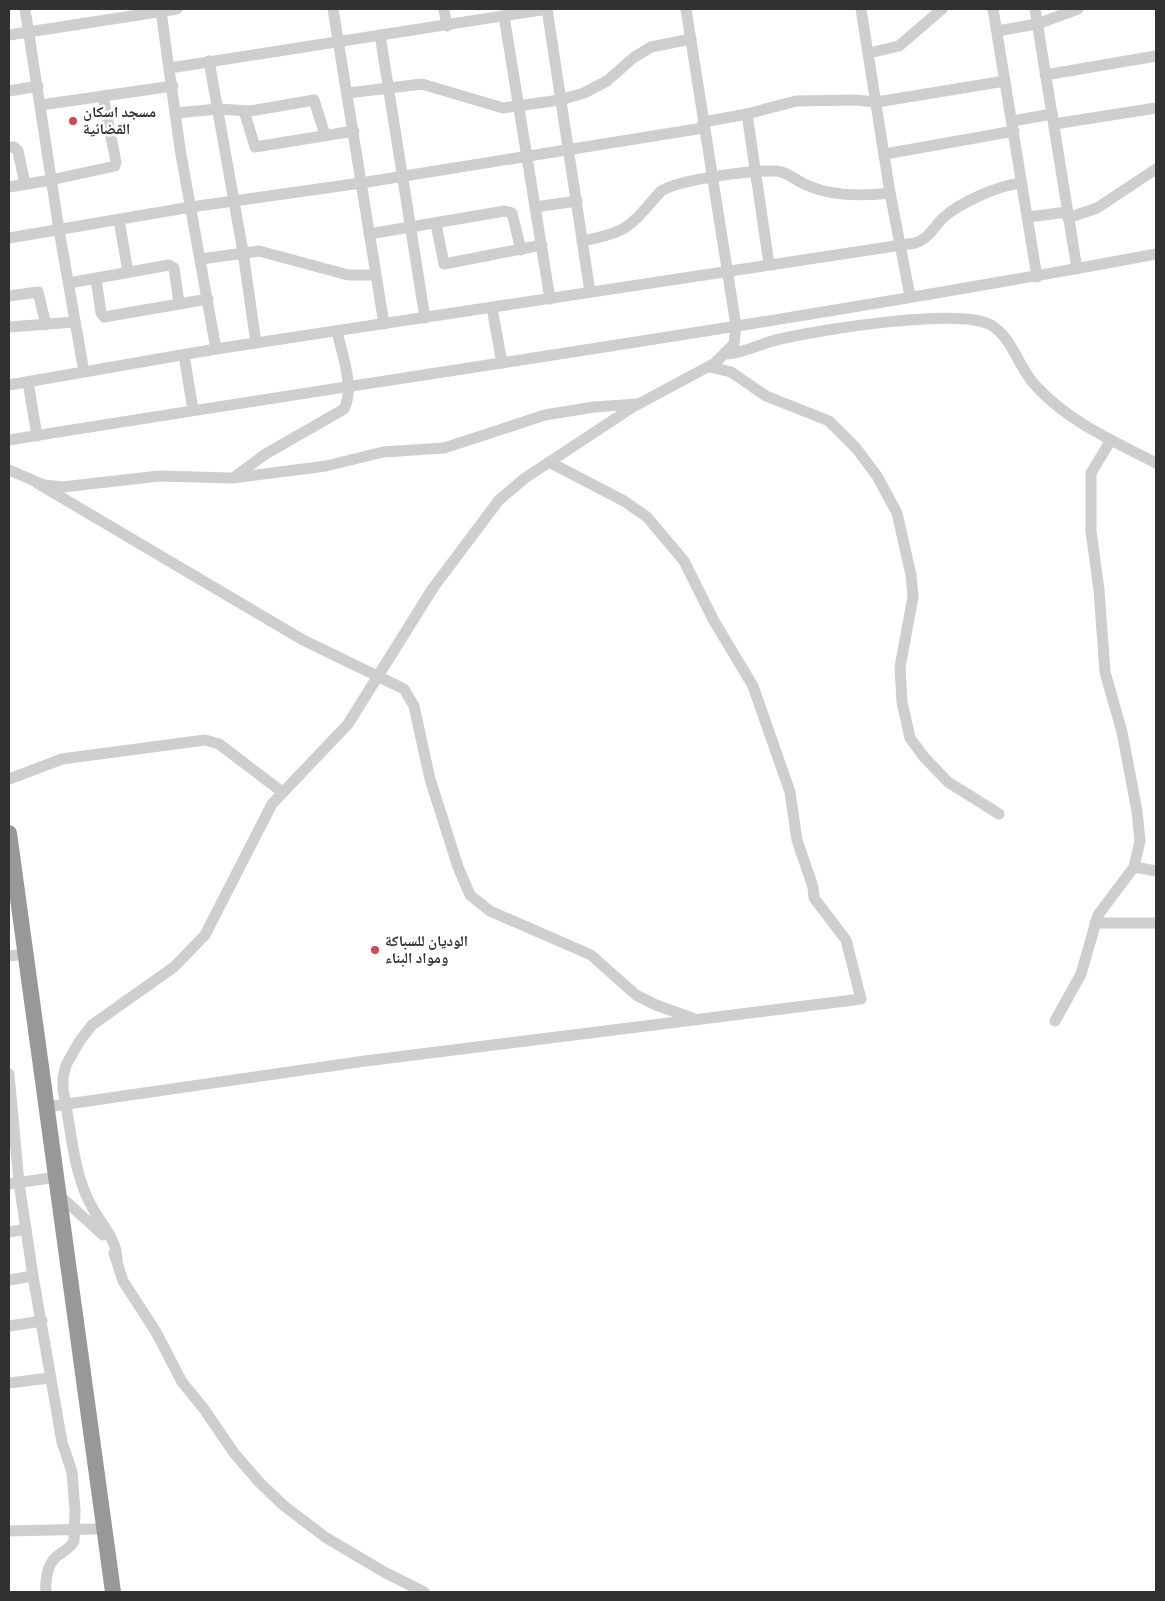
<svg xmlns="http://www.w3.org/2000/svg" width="1165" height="1601" font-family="Signika,'Noto Naskh Arabic',sans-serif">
<rect width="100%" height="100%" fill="#fff"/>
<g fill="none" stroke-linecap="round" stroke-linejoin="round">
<g stroke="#cecece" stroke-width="11">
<path d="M25,9l34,221 25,142"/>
<path d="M333,9l51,315"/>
<path d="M444,9l3,17"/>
<path d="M547,9l43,283"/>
<path d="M861,9l29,184 20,103"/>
<path d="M993,9l44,268"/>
<path d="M1035,9l42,260"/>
<path d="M161,11l19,138 36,200"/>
<path d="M504,16l46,283"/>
<path d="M997,31l40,-7 41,-15"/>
<path d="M9,35l168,-26"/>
<path d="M380,35l45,283"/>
<path d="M869,53l30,-7 43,-37"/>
<path d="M209,61l34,191 13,91"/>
<path d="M170,68l377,-59"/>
<path d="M1045,75l111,-19"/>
<path d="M9,91l29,-5"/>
<path d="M348,93l74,-9 81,24 57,-8 24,-7 23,-12 26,-23 18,-11 40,-8"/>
<path d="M41,105l132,-19"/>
<path d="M244,111l11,36 99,-16"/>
<path d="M176,113l42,-4 32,2 64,-11 11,35"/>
<path d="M747,114l22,150"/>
<path d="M1012,121l40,-7"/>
<path d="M703,122l44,-8 49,-13 58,-1 23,2 128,-21"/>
<path d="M1054,124l102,-16"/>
<path d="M9,147h5l4,4 7,33"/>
<path d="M885,154l129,-23"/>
<path d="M9,187l42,-7 64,-14 1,-4 -13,-66"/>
<path d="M535,207l42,-6"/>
<path d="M1028,217l39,-5"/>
<path d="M1068,218l29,-10 59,-39"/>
<path d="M119,220l9,52"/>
<path d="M436,224l8,40 98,-19"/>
<path d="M369,234l136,-23 7,2 9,37"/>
<path d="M9,238l182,-31 170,-24 342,-55"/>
<path d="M582,241c48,-9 48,-15 79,-50 20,-12 92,-21 116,-20 13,2 20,11 32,15 25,11 55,10 81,7"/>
<path d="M201,259l58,-8 89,24h27"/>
<path d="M96,279l5,34 3,4 104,-18"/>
<path d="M69,283l100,-18 5,3 5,35"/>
<path d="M9,296l29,-4 8,33"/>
<path d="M492,308l10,55"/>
<path d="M9,327l66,-5"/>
<path d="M726,354c20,-1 35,-11 54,-15 39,-9 179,-32 211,-14 22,13 27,42 44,60 32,36 80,57 121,78"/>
<path d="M184,355l9,55"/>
<path d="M709,367l22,5 35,24 63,25 27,27 21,28 20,37 14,62 2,22 -13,70 2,35 8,36 14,19 24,25 51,32"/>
<path d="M28,382l9,54"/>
<path d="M9,385l207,-36 699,-106c14,-4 19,-17 29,-26 17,-15 55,-32 78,-34"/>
<path d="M9,440c382,-62 766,-115 1147,-186"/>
<path d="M9,470l35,15 19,2 96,-11 73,2 94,-12 57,-14 61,-4 101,-33 49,-8 43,-3"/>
<path d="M236,476l28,-21 80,-46c11,-22 -2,-54 -7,-78"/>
<path d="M37,483l266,157 101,49 10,17 16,73 28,88 12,28 20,16 101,44 45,40 20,10 36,13"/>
<path d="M9,779l53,-20 143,-19 14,4 62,47"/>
<path d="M1134,867l22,4"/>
<path d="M1095,923h61"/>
<path d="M9,956l8,-1"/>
<path d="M1055,1021l26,-47 17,-59 36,-48 6,-26 -3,-30 -15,-79 -17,-60 -6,-82 -8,-59v-58l20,-33"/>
<path d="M9,1074l10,109 14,93 29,166 10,30 3,38 -1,31c-4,8 -12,11 -18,16 -9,8 -11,25 -10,35"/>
<path d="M47,1107l318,-46 496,-62 -15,-59 -32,-42 -1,-11 -16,-47 -7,-48 -37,-106 -39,-65 -30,-60 -37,-44 -23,-16 -75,-39"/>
<path d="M9,1184l48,-7"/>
<path d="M60,1196l43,39"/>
<path d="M9,1232l17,-3"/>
<path d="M114,1253l9,28 33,51 26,50 22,27 30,44 25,29 24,23 42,32 59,35 40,20"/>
<path d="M117,1260c0,-20 -15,-35 -24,-51 -21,-37 -21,-78 -30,-119v-13l3,-12 13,-23 13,-17 82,-58 31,-32 67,-131 76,-80 85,-136 66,-88 26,-22 108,-71 82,-44 19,-19 2,-18 -50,-317"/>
<path d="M9,1280l24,-4"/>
<path d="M9,1326l33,-5"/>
<path d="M9,1383l41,-5"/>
<path d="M9,1531l87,-2"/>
</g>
<path stroke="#989898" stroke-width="16" d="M9,833l104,759"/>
</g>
<g fill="#d74554" stroke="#fff" stroke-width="2">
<circle cx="73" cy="121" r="5"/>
<circle cx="375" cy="950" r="5"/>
</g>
<g text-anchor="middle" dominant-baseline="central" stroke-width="5" stroke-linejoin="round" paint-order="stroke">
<g font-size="15" font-weight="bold" fill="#313131" stroke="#fff" text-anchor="start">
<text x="83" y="112">مسجد اسكان<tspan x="83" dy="17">القضائية</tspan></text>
<text x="385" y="941">الوديان للسباكة<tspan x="385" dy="17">ومواد البناء</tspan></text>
</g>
</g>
<rect width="1165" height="1601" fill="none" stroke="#313131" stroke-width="20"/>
</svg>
